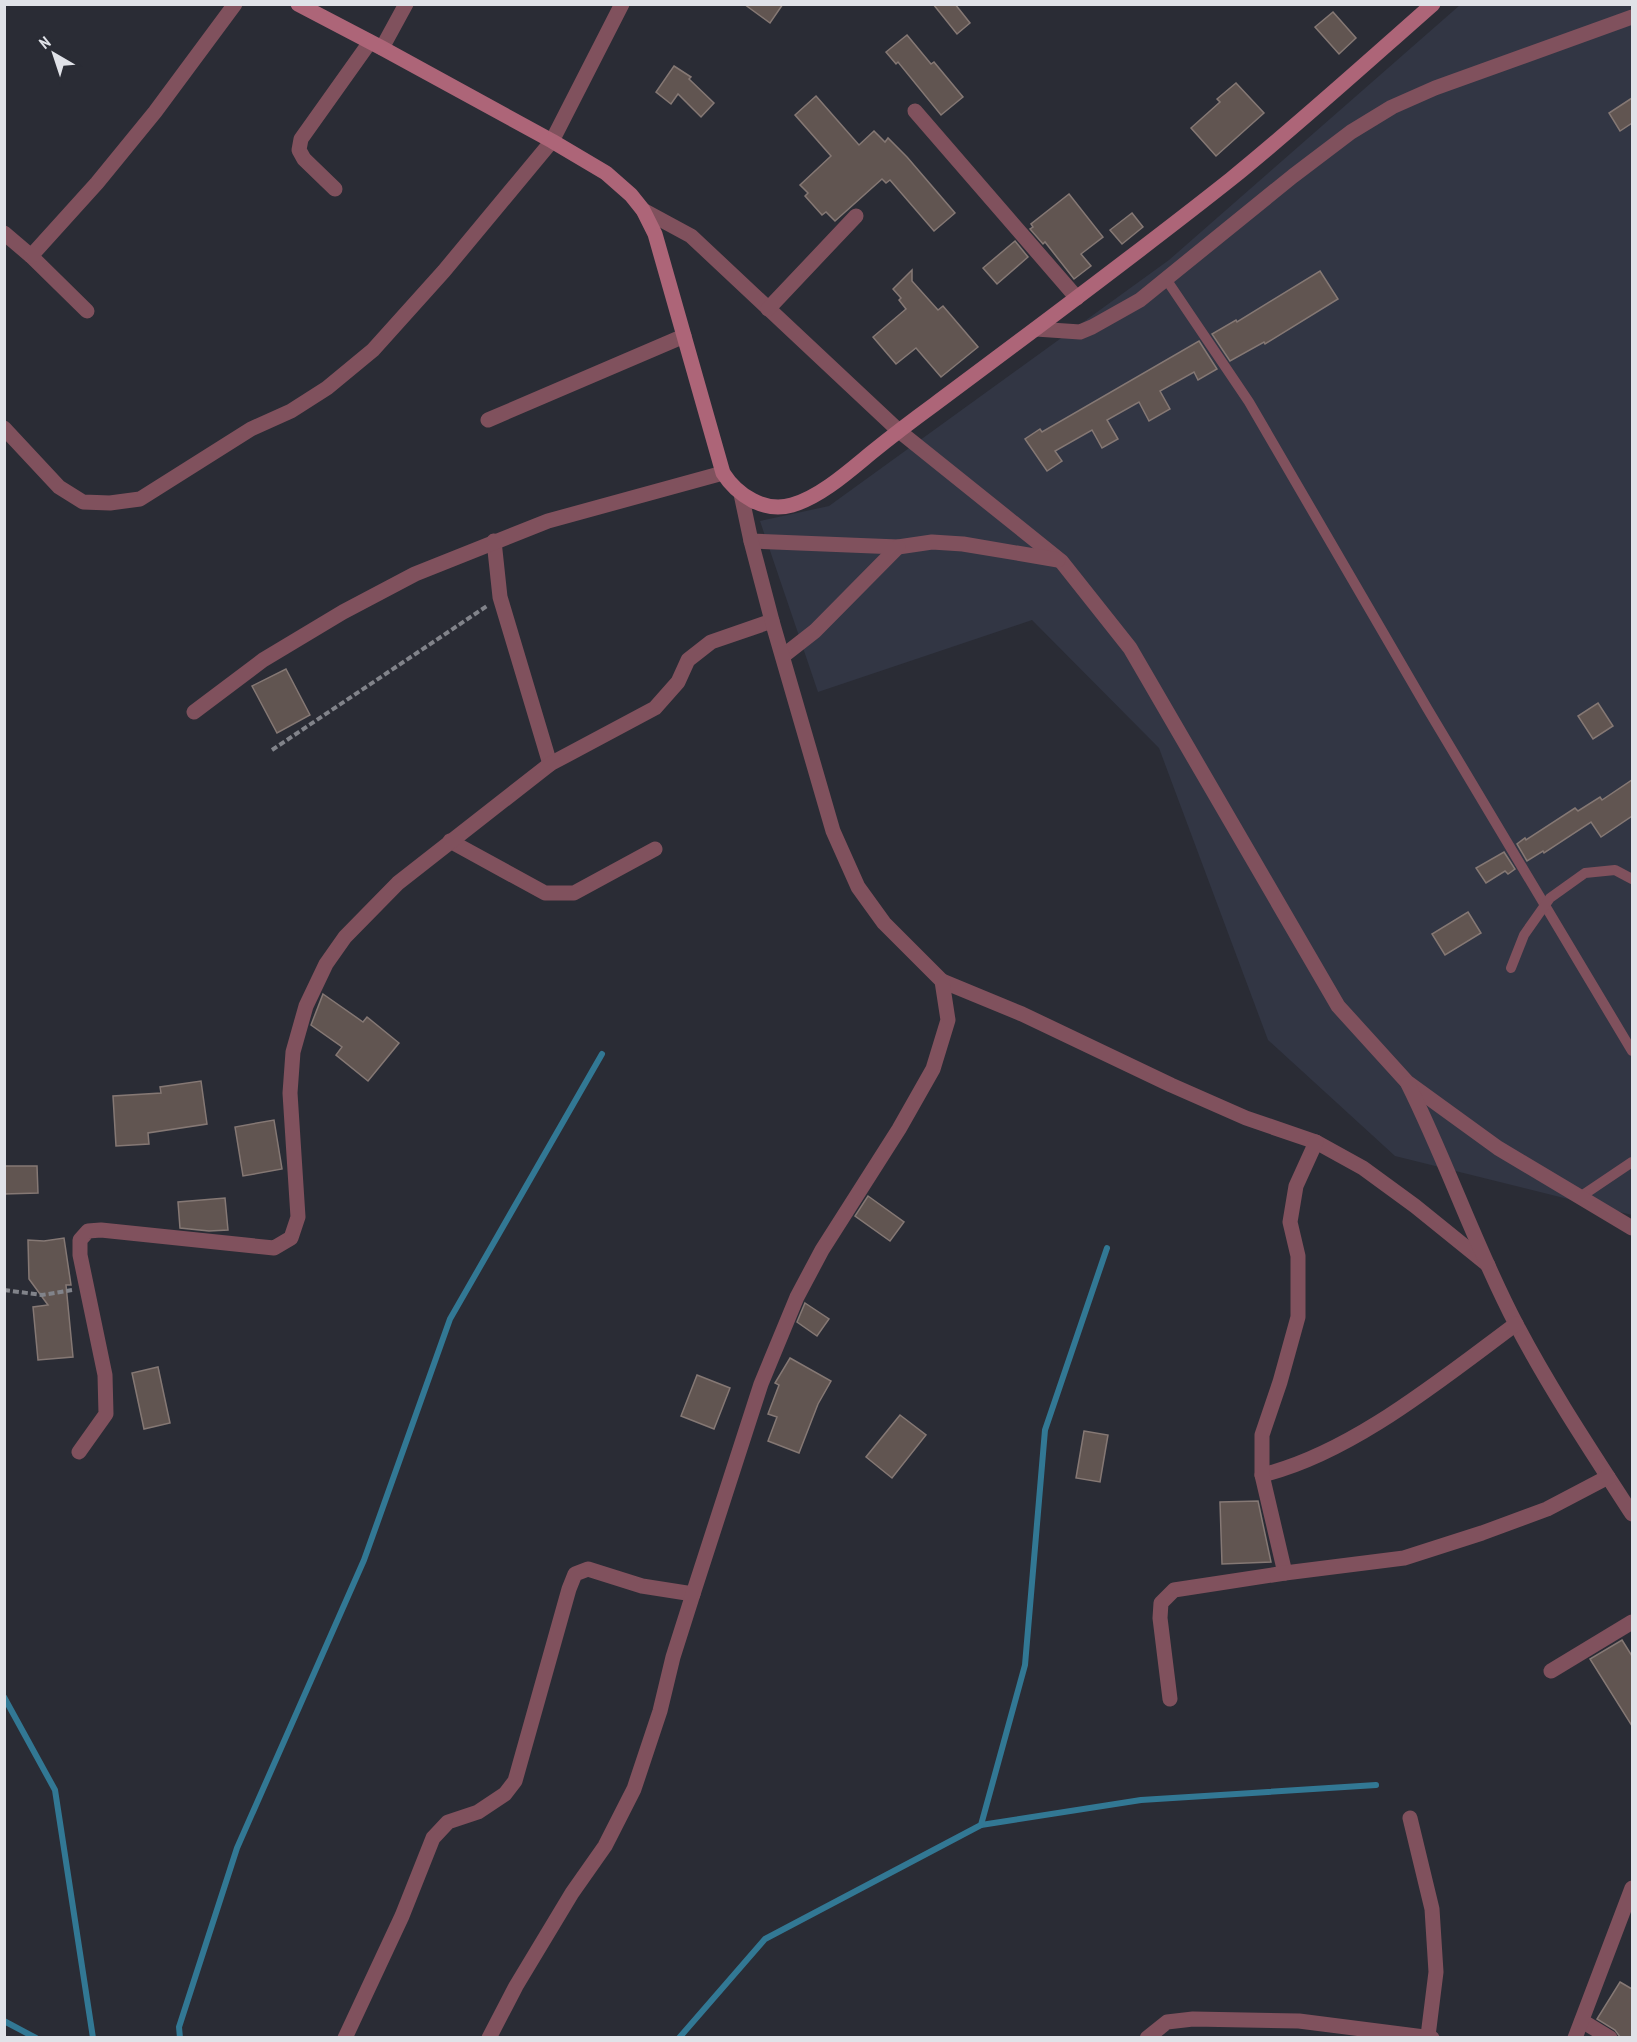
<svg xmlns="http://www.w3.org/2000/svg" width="1637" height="2042" font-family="'PT Sans Narrow',sans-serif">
<rect width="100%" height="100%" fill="#2a2c35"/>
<path fill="#323644" d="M1460,5h172v1210l-237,-59 -127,-116 -109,-292 -127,-128 -214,72 -58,-171 69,-15 340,-246z"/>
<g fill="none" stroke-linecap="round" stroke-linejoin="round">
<g stroke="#327894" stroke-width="6">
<path d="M4,1697l51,93 38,248"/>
<path d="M981,1825l160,-25 235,-15"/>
<path d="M4,2021l32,17"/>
<path d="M180,2038l-1,-11 58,-179 127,-288 86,-241 152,-265"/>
<path d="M679,2038l86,-99 216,-114 44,-160 20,-235 62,-182"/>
</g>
</g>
<g fill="#615551" stroke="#857874" stroke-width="1.5">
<path d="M744,4h39l-13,19z"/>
<path d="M933,4h22l15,19 -13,11z"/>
<path d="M1333,12l23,26 -17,16 -24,-27z"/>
<path d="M907,35l24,29 3,-2 29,35 -22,18 -43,-53 -2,2 -10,-12z"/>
<path d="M674,66l17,11 -2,2 25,24 -13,14 -23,-23 -7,10 -15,-12z"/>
<path d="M1236,83l28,30 -48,43 -25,-28 29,-26 -3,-3z"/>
<path d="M816,96l43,49 15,-14 11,11 3,-4 19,19 48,56 -21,18 -44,-51 -4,3 -4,-4 -47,42 -9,-9 -4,3 -17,-19 3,-3 -8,-8 31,-29 -36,-41z"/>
<path d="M1632,98v25l-12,8 -11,-18z"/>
<path d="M1069,194l34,43 -22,17 10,12 -17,13 -29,-37 -2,2 -13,-15 3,-2 -2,-3z"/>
<path d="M1132,213l11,14 -21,17 -12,-14z"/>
<path d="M1015,241l13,16 -31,27 -14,-16z"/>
<path d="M912,270v11l26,29 5,-4 35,41 -37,30 -25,-29 -20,16 -23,-27 33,-28 -7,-9 2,-2 -8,-9z"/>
<path d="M1320,271l18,28 -73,45 -1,-2 -34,19 -18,-27 24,-14 1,2z"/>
<path d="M1199,341l18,28 -19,11 -4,-8 -34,19 10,18 -21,12 -10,-19 -32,18 11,19 -16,9 -10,-18 -37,21 7,10 -15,10 -22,-32 15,-10 2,3z"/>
<path d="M286,669l24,46 -33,18 -25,-47z"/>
<path d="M1598,703l15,23 -20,13 -15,-23z"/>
<path d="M1632,780v36l-31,21 -10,-15 -47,31 -1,-2 -16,10 -10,-17 8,-6 1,2 49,-32 3,3 22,-14 2,3z"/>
<path d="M1504,852l11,17 -7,5 -3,-3 -19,12 -10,-15z"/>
<path d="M1468,912l13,21 -36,22 -13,-21z"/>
<path d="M323,994l40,28 4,-5 32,26 -31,38 -32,-26 6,-8 -31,-22z"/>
<path d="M201,1081l6,43 -59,9 1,11 -33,2 -3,-50 48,-3 -1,-6z"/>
<path d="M274,1120l8,49 -39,7 -8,-49z"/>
<path d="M4,1166h33l1,27 -34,1z"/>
<path d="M868,1196l36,26 -14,19 -35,-25z"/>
<path d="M225,1198l3,32 -19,1 -29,-3 -2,-26z"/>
<path d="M64,1238l7,47h-5l7,72 -35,3 -5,-53 15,-2 -19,-26 -1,-39 16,1z"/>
<path d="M805,1303l24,16 -12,17 -20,-14z"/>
<path d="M790,1358l41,23 -13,23 -19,49 -31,-12 9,-24 -9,-3 11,-29 -4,-2z"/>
<path d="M158,1367l12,56 -26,6 -12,-56z"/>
<path d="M697,1375l33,13 -16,41 -33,-13z"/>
<path d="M900,1415l26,20 -34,43 -26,-21z"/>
<path d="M1084,1431l24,4 -8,47 -24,-4z"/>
<path d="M1258,1501l13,61 -49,2 -2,-62z"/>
<path d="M1622,1640l10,16v70l-42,-67z"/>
<path d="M1620,1982l12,7v48h-12l-5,-7 -18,-11z"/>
</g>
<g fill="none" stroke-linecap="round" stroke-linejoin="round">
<g stroke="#81838a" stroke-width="4" stroke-dasharray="6 3" stroke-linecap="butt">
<path d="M272,750l215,-144"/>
<path d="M4,1290l38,5 30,-5"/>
</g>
<g stroke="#80515d" stroke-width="10">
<path d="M1166,279l83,123 178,306 205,343"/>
<path d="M1511,968l13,-33 26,-37 35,-25 30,-3 17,9"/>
<path d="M1580,1197l52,-35"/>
</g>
<g stroke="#80515d" stroke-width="15">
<path d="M382,48l24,-44"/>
<path d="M915,111l162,187"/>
<path d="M335,189l-31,-30 -5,-9 2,-11 69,-97"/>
<path d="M643,210l48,26 208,195 162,130 69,87 208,358 69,76 91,66 134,80"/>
<path d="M4,233l27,23 56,55"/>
<path d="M31,256l66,-73 58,-71 80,-108"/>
<path d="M768,309l88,-93"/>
<path d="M1036,329l44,3 12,-5 48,-27 153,-124 58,-44 41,-25 43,-19 197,-71"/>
<path d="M488,420l196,-84"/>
<path d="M4,428l55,59 24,15 27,1 30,-4 111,-70 40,-18 36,-23 46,-38 71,-79 108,-130 70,-137"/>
<path d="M494,541l6,56 50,167"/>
<path d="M751,541l147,6 34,-5 31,2 95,16"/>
<path d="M783,656l32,-25 83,-84"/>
<path d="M194,712l69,-52 80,-48 72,-38 133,-53 175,-48"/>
<path d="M450,841l95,52h29l81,-44"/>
<path d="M942,981l80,33 149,71 75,33 70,24 47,26 52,38 73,59"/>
<path d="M1408,1084c39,78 67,162 108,240 34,65 76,128 116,190"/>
<path d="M79,1452l27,-38 -1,-39 -25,-120v-15l8,-9 13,-1 173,18 17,-10 7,-21 -8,-124 3,-41 13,-46 20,-42 19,-27 53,-54 152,-119 105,-56 23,-26 10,-22 23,-18 61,-21"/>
<path d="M1262,1475c89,-21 181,-97 254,-151"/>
<path d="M1285,1573l-23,-98v-40l18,-53 18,-65v-61l-8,-34 6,-36 20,-44"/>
<path d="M1551,1671l81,-49"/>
<path d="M1170,1699l-10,-81 1,-15 13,-13 111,-17 119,-15 78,-25 65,-24 61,-32"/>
<path d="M1410,1818l22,91 4,63 -8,64"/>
<path d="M1582,2021l28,17"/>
<path d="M345,2038l57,-122 31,-78 15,-16 30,-10 27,-18 10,-13 54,-192 6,-15 13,-5 54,17 51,8"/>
<path d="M489,2038l27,-52 56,-93 33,-47 29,-57 26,-78 13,-54 20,-63 68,-210 36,-87 25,-47 77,-121 34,-60 15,-49 -6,-39 -58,-58 -26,-36 -25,-56 -61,-210 -21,-80 -10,-47"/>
<path d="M1147,2038l20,-16 26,-3 106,2 133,17"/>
<path d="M1575,2038l57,-150"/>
</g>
<path stroke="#ad6578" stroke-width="15" d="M298,4l84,44 170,93 54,32 25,22 12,15 12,24 68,239c14,22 41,40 69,32 28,-8 56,-33 79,-52 21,-17 42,-33 64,-49 99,-74 199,-148 296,-225 69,-56 135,-116 202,-175"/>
</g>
<rect width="1637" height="2042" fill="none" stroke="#e0e2e8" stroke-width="12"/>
<g transform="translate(54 54) rotate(321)" stroke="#2a2c35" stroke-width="4.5" paint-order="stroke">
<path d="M0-4.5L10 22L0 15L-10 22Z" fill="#e0e2e8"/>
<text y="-9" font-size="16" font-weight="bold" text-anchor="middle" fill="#e0e2e8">N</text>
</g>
</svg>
